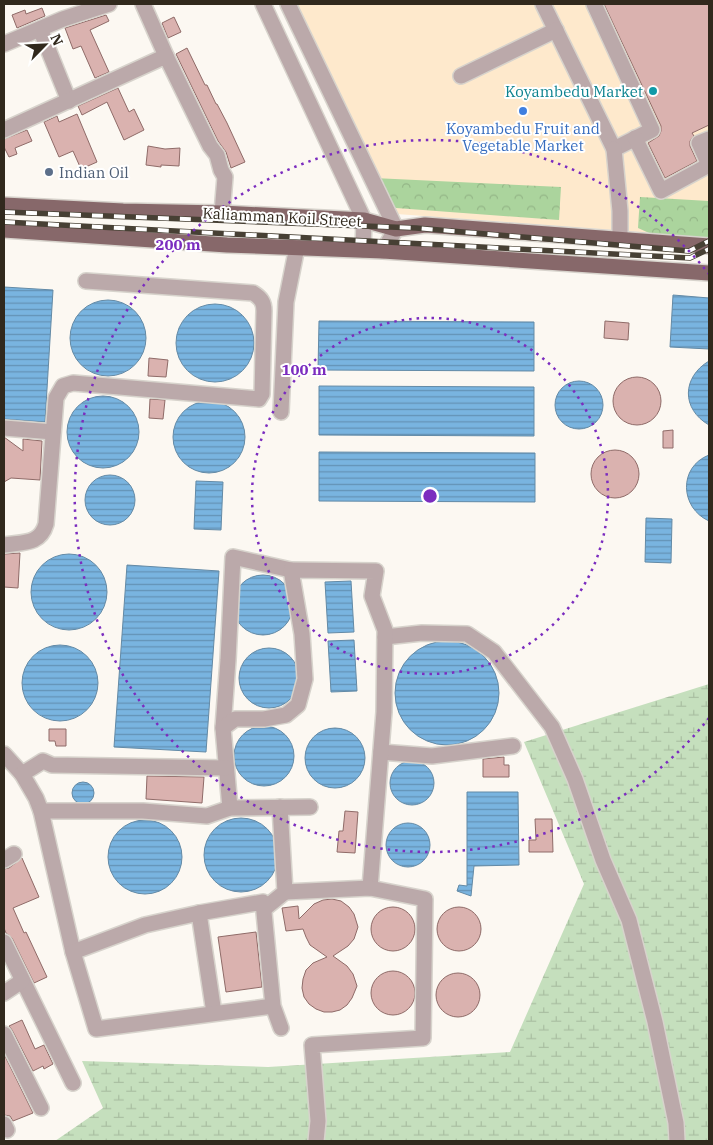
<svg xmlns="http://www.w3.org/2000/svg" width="713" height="1145" font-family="'IBM Plex Serif',serif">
<defs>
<pattern id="forest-crowns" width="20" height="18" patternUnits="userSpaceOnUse" patternTransform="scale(1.25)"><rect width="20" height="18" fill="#abd49d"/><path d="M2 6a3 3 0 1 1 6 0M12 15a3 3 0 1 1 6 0" fill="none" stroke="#94b687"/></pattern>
<pattern id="wetland-marsh" width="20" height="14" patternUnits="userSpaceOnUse" patternTransform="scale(1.25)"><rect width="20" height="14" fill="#c5dfbd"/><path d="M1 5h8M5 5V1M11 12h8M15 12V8" fill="none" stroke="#aabfa2"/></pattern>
<pattern id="water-rules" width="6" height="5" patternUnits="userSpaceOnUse" patternTransform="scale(1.25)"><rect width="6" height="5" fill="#79b4e0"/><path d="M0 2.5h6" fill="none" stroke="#6492b5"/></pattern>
</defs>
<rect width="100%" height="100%" fill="#fcf8f2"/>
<path fill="#fee9cc" d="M289,4h420v233l-326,-24z"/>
<g fill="url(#forest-crowns)">
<path d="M374,178l187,9 -2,33 -163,-12 -6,-3z"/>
<path d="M640,197l69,4v50h-20l-51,-23z"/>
</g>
<path fill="url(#wetland-marsh)" d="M709,684v457h-654l48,-33 -21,-47 186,6 242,-15 74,-168 -60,-142z"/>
<g fill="url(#water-rules)" stroke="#638aa6">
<path d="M4,287l49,3 -8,132 -41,-3z"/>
<path d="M673,295l36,3v51l-39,-2z"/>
<circle cx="108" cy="338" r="38"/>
<circle cx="215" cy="343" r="39"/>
<path d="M319,321l215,1v49l-216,-1z"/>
<path d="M709,361v64c-28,-16 -27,-48 0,-64z"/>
<circle cx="579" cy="405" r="24"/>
<path d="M319,386l215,1v49l-215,-1z"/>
<circle cx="103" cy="432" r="36"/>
<circle cx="209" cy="437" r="36"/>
<path d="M319,452l216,1v49l-216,-1z"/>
<path d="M709,455v66c-29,-13 -31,-54 0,-66z"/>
<circle cx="110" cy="500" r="25"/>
<path d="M196,481l27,1 -2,48 -27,-1z"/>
<path d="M646,518l26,1 -1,44 -26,-1z"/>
<circle cx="69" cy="592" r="38"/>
<path d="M127,565l92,6 -13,181 -92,-5z"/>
<circle cx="263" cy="605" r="30"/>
<path d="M351,581l3,51 -26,1 -3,-51z"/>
<path d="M354,640l3,51 -26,1 -3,-51z"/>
<circle cx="447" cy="693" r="52"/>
<circle cx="60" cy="683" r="38"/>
<circle cx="269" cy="678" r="30"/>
<circle cx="264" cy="756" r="30"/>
<circle cx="335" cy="758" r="30"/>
<circle cx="412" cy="783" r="22"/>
<circle cx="83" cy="793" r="11"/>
<path d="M467,792h51l1,73 -45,1 -3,30 -14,-5 2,-6 8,1z"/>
<circle cx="241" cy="855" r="37"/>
<circle cx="145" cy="857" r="37"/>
<circle cx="408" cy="845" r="22"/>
</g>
<g fill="#dab2af" stroke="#8f6b68">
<path d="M604,4h105v121l-17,8 2,3 -4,5v5l7,15 -32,17 -17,-35 11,-7 2,-5v-5z"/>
<path d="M42,8l3,8 -28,12 -5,-13 13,-5 1,4z"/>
<path d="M106,15l3,6 -19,9 19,42 -14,6 -14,-32 -8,3 -8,-21z"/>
<path d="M174,17l7,15 -13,6 -6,-15z"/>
<path d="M187,48l18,37h2l9,19h1l10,19 18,39 -14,6 -5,-16 -8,-11 -42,-87z"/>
<path d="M118,88l11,24 5,-3 10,21 -20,10 -17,-38 -25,13 -4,-9z"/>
<path d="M77,114l20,48 -16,7 -8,-18 -14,6 -15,-35 13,-6 2,6z"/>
<path d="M27,130l5,11 -17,7 2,6 -8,3 -5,-10v-8z"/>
<path d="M148,146l17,3 15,-1 -1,18 -18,-1v2l-15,-2z"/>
<path d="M605,321l24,2 -1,17 -24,-2z"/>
<path d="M149,358l19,2 -2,17 -18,-1z"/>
<circle cx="637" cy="401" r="24"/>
<path d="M150,399l15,1 -2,19 -14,-1z"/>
<path d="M673,430v18h-10v-17z"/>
<path d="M4,437l19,14v-12l19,2 -2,39 -29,-2 -7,4z"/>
<circle cx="615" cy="474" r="24"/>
<path d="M20,553l-2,35 -14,-1v-33z"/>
<path d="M49,729h17v17h-10l-1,-5h-6z"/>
<path d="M504,757v8h5v12h-26v-18z"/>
<path d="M147,776l57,1 -2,26 -56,-4z"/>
<path d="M345,811l13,1 -3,41 -18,-1 2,-21h4z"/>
<path d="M535,819h17l1,33h-24v-12h7z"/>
<path d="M22,858l17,39 -26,11 11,25 2,-1 21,45 -13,6 -22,-45 -6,-5 -2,-5v-59l5,-1z"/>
<path d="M332,899l9,2 8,6 5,7 4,13 -4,12 -6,7 -15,10 14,10 6,8 4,12 -5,12 -5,7 -7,5 -8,2h-8l-8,-3 -7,-5 -5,-7 -2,-9 1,-9 3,-9 7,-7 14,-6 -17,-12 -4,-8 -3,-8 -17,2 -4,-23 16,-2 1,13 15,-15 9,-4z"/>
<circle cx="393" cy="929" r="22"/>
<circle cx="459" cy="929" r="22"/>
<path d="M256,932l6,55 -36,5 -8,-55z"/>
<circle cx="393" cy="993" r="22"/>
<circle cx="458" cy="995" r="22"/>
<path d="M22,1020l13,29 9,-4 9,19 -9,5 -1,-3 -10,5 -21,-41 -3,-4z"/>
<path d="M4,1054l29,59 -20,8 -3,-5 -6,-1z"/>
</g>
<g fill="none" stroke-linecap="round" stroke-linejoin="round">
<g stroke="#d7d3cc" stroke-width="18">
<g id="minor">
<path d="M143,4l23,52"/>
<path d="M263,4l101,216 -1,30"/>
<path d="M288,4l108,225 -13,22"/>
<path d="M543,4l71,145 38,-19 -58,-126"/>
<path d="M40,29l29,72"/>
<path d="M4,44l59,-25 46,-15"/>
<path d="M461,76l95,-46"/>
<path d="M4,130l162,-74 44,90 7,9 4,15 4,7 -3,36"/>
<path d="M635,138l26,53 48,-26"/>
<path d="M709,139l-10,4 10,22"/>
<path d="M614,149l6,62v29"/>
<path d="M281,412l5,-110 11,-55"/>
<path d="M4,428l49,4"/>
<path d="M4,545c19,-3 36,0 42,-21l10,-126 7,-12 10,-3 186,16 3,-5 2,-83c0,-9 -3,-13 -11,-18l-167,-12"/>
<path d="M385,637l37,-4 45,1 27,18 58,75 23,52 28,81 26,60 26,102 21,101 1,18"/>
<path d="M223,728l5,-68 5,-103 58,13"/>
<path d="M381,752l51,4 81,-10"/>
<path d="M4,754l18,20"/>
<path d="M230,808l-7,-80 12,-9h29l22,-4 12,-10 7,-26 -3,-45 -11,-64 85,1 -4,25 13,34 -1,82 -14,176"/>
<path d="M41,811l-5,-13 -14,-24 21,-13 9,4 174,3"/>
<path d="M4,860l10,-6"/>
<path d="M285,892l85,-4 55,11 -2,139 -111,7 6,76 -2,20"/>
<path d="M264,909l21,-17 -5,-85"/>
<path d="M199,913l15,100"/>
<path d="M4,942l69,141"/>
<path d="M73,952l-32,-141h102l64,5 23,-8 80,-1"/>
<path d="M4,993l18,-12"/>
<path d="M273,1006l-177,23 -23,-77 72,-27 54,-12 64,-11 10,104 8,22"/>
<path d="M4,1034l37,74"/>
<path d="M4,1124l3,6"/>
</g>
</g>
<g stroke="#d7d3cc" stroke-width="18">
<g id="major">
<path d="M4,205l119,6 99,2 142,7 32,9 29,-4 284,21"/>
<path d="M4,230l223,15 156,6 326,22"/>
</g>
</g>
<use href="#minor" stroke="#bba9aa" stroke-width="15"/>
<use href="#major" stroke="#87686a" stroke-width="15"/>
<g stroke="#474034" stroke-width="5.5">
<g id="rail">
<path d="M4,212l412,16 273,23 20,-10"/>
<path d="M4,222l686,36 19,-9"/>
</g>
</g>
<use href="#rail" stroke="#fff" stroke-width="4" stroke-dasharray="11" stroke-linecap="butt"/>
</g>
<g fill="none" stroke="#7b2cbf" stroke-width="2.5" stroke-dasharray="2.5 5">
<circle cx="430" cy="496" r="178"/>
<path d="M709 718A356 356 0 1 1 709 274"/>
</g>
<circle fill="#0f9aa8" stroke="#fff" stroke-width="2" cx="653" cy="91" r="5"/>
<circle fill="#3f7fe0" stroke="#fff" stroke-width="2" cx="523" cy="111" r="5"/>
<circle fill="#5c6f8a" stroke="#fff" stroke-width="2" cx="49" cy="172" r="5"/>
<g text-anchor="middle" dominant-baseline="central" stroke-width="4" stroke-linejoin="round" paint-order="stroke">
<g font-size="15" fill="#0d838f" stroke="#fff" text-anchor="end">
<text x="643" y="91">Koyambedu Market</text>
</g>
<g font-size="15" fill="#366cbe" stroke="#fff">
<text x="523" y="128">Koyambedu Fruit and<tspan x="523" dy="17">Vegetable Market</tspan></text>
</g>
<g font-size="15" fill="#4e5e75" stroke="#fff" text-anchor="start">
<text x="59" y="172">Indian Oil</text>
</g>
<g font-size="15" fill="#31291d" stroke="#fff">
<text transform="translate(282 217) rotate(3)">Kaliamman Koil Street</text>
</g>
</g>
<circle cx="430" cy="496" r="8" fill="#7b2cbf" stroke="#fff" stroke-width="2.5"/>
<g font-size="15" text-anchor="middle" font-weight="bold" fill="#7b2cbf" stroke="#fff" stroke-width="4" stroke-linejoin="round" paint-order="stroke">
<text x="178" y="250">200 m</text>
<text x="304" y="375">100 m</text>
</g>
<rect width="713" height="1145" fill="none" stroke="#31291d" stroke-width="10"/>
<g transform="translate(45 45) rotate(66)" stroke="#ffffff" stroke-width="4" paint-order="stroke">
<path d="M0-4L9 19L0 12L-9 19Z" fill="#31291d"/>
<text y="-8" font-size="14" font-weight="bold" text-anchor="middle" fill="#31291d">N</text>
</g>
</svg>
